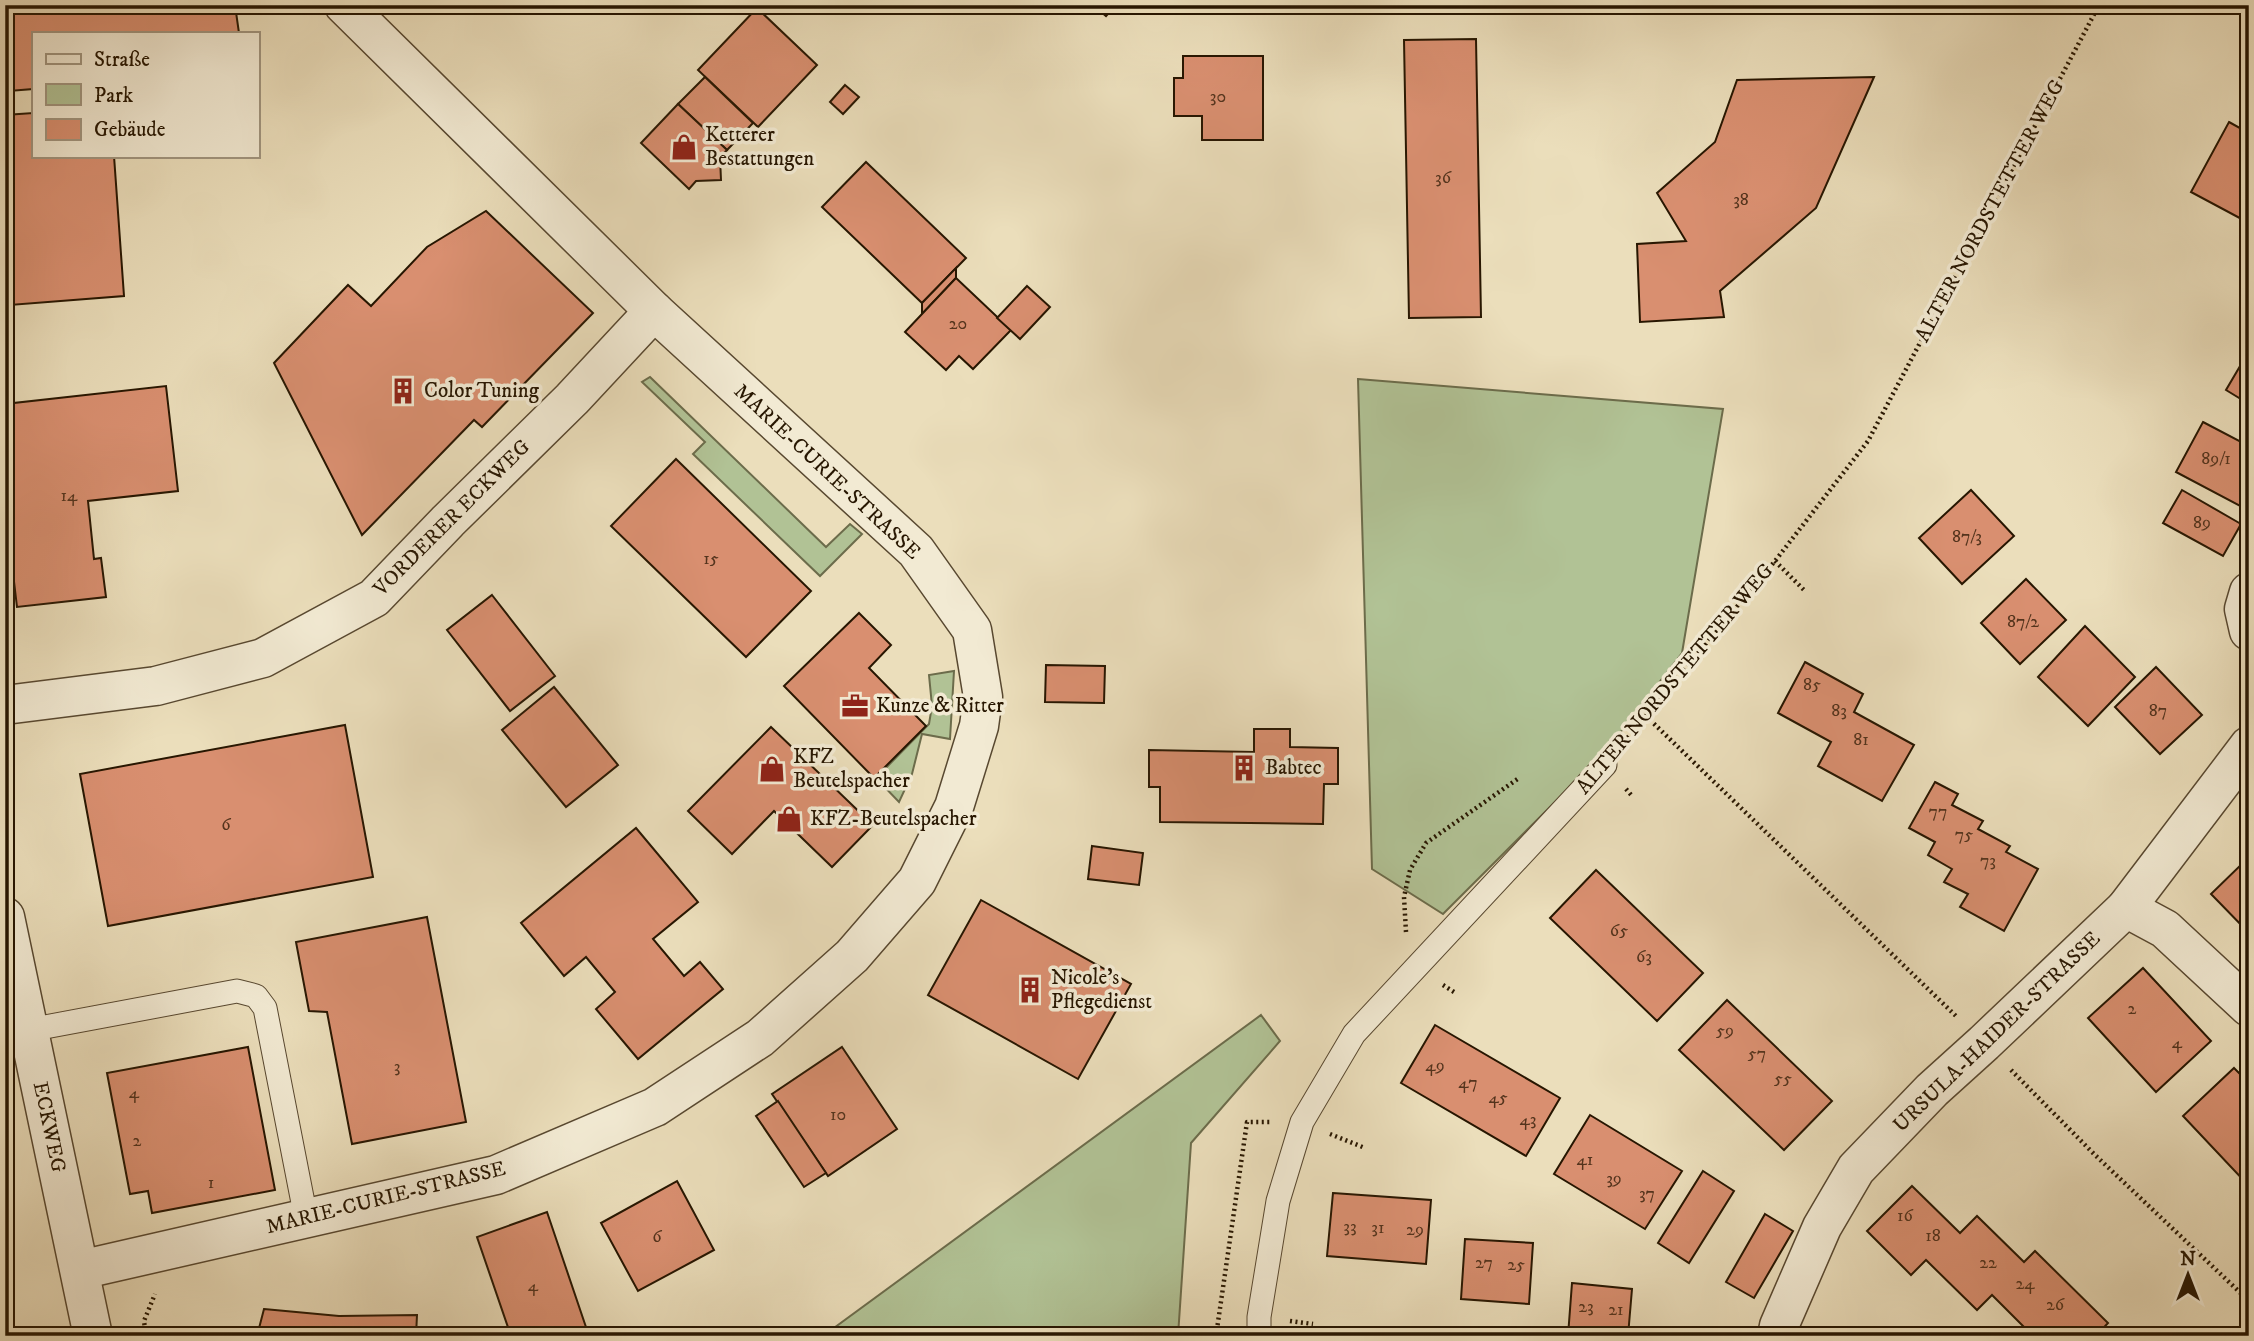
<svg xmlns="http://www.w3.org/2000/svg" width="2254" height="1341" font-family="'IM FELL DW Pica',serif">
<rect width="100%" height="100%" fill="#ebdebb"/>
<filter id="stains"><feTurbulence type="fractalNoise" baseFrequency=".00286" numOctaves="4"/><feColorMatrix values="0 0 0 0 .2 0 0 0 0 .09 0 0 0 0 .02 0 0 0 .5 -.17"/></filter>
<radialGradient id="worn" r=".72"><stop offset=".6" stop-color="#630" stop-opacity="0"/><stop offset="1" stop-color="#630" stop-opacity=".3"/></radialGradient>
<g fill="#b1c295" stroke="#6c6c4b" stroke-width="2">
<path d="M650,377l176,170 24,-23 12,10 -42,42 -127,-122 12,-12 -63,-60z"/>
<path d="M1358,379l365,30 -41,244 -77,99 -162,162 -71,-45z"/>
<path d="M954,671l-4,68 -28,-5 -10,40 -13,28 -23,-24 53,-54 3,-18 -3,-31z"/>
<path d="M1261,1015l19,26 -89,102 -13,193h-355z"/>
</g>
<g fill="#d98f70" stroke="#271601" stroke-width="2">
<path d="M5,5h230l4,28h-206v56l-24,2 -4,-42z"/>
<path d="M1093,5h23l-10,11z"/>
<path d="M757,8l60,57 -59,62 -60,-57z"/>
<path d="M1476,39l5,278 -72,1 -5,-278z"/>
<path d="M1183,56h80v84h-61v-24h-28v-38h9z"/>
<path d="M705,77l48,46 -26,27 -49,-46z"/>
<path d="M1874,77l-58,131 -96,83 4,26 -84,5 -3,-78 49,-3 -29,-48 58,-51 22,-62z"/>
<path d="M845,85l14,12 -16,17 -13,-12z"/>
<path d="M678,104l49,46 -7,7 1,23 -25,1 -7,8 -48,-46z"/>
<path d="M33,113v43h81l10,140 -114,9 -5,-63v-127z"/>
<path d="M2229,122l20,11v90l-58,-31z"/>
<path d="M866,162l100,96 -44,45 -100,-96z"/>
<path d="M486,211l107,102 -111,114 -8,-7 -112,115 -88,-172 74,-78 23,21 56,-59z"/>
<path d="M956,268v10l-34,36v-11z"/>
<path d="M956,278l55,52 -38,39 -14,-13 -13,14 -41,-38z"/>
<path d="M1027,286l23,21 -30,32 -23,-21z"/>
<path d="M2246,356l3,1v47l-23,-14z"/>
<path d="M166,386l12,105 -90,10 6,58 7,-1 5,39 -89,10 -12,-102v-101z"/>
<path d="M2203,422l46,24v48l-7,13 -66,-35z"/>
<path d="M676,459l135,132 -65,66 -135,-131z"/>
<path d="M1971,490l43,46 -52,48 -43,-46z"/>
<path d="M2182,490l59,34 -18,32 -60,-33z"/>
<path d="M2026,579l40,41 -46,44 -39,-41z"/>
<path d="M492,595l63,81 -45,35 -63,-81z"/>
<path d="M859,613l32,32 -22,23 57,58 -52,52 -90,-92z"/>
<path d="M2085,626l50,51 -47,49 -50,-49z"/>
<path d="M1805,662l58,32 -9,18 60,33 -32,56 -64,-35 13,-24 -53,-29z"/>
<path d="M1046,665l59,1 -1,37 -59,-1z"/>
<path d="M2156,667l46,48 -42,39 -45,-47z"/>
<path d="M554,687l64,78 -52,42 -64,-77z"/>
<path d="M345,725l28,152 -265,49 -28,-152z"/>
<path d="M771,727l102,98 -41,42 -58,-56 -42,43 -44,-43z"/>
<path d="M1254,729h36v18l48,1v36h-14l-1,40 -163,-2v-35h-11v-37l105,2z"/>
<path d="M1935,782l23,12 -6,11 31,16 -5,8 32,17 -4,6 32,17 -34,62 -44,-24 8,-13 -24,-12 8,-13 -24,-14 7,-13 -26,-14z"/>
<path d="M636,828l62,74 -45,37 31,37 16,-14 23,27 -85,70 -42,-50 19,-17 -29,-35 -22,19 -43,-53z"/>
<path d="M1092,846l51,7 -4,32 -51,-6z"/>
<path d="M2249,857v76l-38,-39z"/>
<path d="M1596,870l107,103 -46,48 -107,-103z"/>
<path d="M981,900l150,84 -53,95 -150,-84z"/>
<path d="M427,917l39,205 -114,22 -25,-132 -18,-1 -13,-69z"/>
<path d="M2143,968l68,73 -55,51 -68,-74z"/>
<path d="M1727,1000l105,101 -48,49 -105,-100z"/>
<path d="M1435,1025l125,73 -34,58 -125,-73z"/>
<path d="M248,1047l27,143 -123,23 -4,-22 -18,3 -23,-121z"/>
<path d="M842,1047l55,82 -69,47 -56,-82z"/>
<path d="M2234,1068l15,15 -1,102 -65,-69z"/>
<path d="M778,1101l48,72 -22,14 -48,-71z"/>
<path d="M1590,1115l92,56 -37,58 -91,-55z"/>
<path d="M1703,1171l31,20 -45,72 -31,-20z"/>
<path d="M677,1181l37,69 -76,41 -37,-68z"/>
<path d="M1912,1186l48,47 17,-17 47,46 11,-11 73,72 -12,13h-63l-41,-41 -15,15 -51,-50 -15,15 -44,-44z"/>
<path d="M1333,1193l98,7 -5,64 -99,-8z"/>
<path d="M547,1212l42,124h-78l-34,-99z"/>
<path d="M1765,1214l28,17 -39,67 -28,-16z"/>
<path d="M1465,1239l68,4 -4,61 -68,-5z"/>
<path d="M1572,1283l60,6 -4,47h-60z"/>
<path d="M264,1309l75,7 78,-1 -1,21h-159z"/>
<path d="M1650,1327l34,3v6h-35z"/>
</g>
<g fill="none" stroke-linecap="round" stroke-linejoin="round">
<g stroke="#584830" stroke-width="25">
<g id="lane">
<path d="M29,1030l208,-39 19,5 9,12 41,210"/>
<path d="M1259,1336v-19l19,-116 24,-79 52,-88 251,-269"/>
</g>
</g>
<g stroke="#584830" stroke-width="41">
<g id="street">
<path d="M2249,592l-5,17 5,22"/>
<path d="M5,705l151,-19 107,-28 111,-60 74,-77 124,-122 82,-88"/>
<path d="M2126,908l39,21 84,78"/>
<path d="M5,917l88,419"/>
<path d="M80,1270l416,-95 159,-68 105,-69 92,-82 65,-75 37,-74 25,-81 4,-29 -11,-67 -56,-79 -262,-240 -310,-306"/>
<path d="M1777,1336l2,-10 43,-99 34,-58 76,-79 52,-47 142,-135 123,-162"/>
</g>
</g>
<g stroke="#271601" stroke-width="4.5" stroke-dasharray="2 3.5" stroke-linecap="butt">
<path d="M1775,561l30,30"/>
<path d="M1646,716l311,301"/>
<path d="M1624,742l151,-181 93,-120 231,-436"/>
<path d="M1626,789l7,8"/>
<path d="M1406,932l-2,-35 6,-27 16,-27 93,-65"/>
<path d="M1443,985l11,7"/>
<path d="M2011,1070l83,84 155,147"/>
<path d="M1330,1134l35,14"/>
<path d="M1290,1321l23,3"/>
<path d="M146,1336l-2,-15 11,-27"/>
<path d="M1216,1336l31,-214h24"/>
</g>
<use href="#lane" stroke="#f2ead3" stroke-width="23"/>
<use href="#street" stroke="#f2ead3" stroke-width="38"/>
</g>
<defs>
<g id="shop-bare" transform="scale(2.1)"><path d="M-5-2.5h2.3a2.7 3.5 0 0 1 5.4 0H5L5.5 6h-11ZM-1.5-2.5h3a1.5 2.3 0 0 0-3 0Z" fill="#8f2418" stroke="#f2ead3" stroke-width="2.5" paint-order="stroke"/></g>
<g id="building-bare" transform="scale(2.1)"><path d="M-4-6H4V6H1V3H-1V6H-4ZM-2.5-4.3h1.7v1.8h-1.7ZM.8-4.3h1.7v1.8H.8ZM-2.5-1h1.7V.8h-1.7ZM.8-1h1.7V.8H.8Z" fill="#8f2418" stroke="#f2ead3" stroke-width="2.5" paint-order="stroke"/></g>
<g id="office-bare" transform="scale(2.1)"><path d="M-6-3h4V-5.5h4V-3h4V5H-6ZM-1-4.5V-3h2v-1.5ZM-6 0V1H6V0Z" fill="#8f2418" stroke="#f2ead3" stroke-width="2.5" paint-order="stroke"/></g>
</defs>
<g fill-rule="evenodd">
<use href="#shop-bare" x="684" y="147"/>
<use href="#building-bare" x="403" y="391"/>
<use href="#office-bare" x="855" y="706"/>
<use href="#building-bare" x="1244" y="768"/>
<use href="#shop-bare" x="772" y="769"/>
<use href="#shop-bare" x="789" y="819"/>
<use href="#building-bare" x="1030" y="990"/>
</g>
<g text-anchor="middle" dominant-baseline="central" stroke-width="7" stroke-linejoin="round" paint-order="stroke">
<g font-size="18" fill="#54341d">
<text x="1218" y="97">30</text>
<text x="1443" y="178">36</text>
<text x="1741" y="200">38</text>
<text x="958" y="324">20</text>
<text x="2216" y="459">89/1</text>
<text x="69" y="496">14</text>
<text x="2202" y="523">89</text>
<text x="1967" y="537">87/3</text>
<text x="711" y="559">15</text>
<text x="2023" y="622">87/2</text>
<text x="1812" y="685">85</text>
<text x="1839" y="711">83</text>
<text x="2158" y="711">87</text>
<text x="1861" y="740">81</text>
<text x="1938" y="812">77</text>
<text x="226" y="825">6</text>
<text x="1964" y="835">75</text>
<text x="1988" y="861">73</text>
<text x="1619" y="931">65</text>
<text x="1644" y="957">63</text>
<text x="2132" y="1009">2</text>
<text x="1725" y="1031">59</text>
<text x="2177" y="1043">4</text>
<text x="1757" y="1054">57</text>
<text x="1435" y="1066">49</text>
<text x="397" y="1067">3</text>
<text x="1783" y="1079">55</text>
<text x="1468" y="1083">47</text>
<text x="134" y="1093">4</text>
<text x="1498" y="1098">45</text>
<text x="838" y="1115">10</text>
<text x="1528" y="1120">43</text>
<text x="137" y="1141">2</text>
<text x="1585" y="1160">41</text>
<text x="1614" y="1179">39</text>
<text x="211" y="1183">1</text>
<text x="1647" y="1194">37</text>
<text x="1905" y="1216">16</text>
<text x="1350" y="1227">33</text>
<text x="1378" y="1228">31</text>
<text x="1415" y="1230">29</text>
<text x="1933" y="1236">18</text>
<text x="657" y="1237">6</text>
<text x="1484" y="1263">27</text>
<text x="1988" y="1263">22</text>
<text x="1516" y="1265">25</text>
<text x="2025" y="1284">24</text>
<text x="533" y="1286">4</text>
<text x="2055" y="1305">26</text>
<text x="1586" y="1307">23</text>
<text x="1616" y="1310">21</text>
</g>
<g font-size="21" fill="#271601" stroke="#f2ead3" text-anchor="start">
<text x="705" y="135">Ketterer<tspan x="705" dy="24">Bestattungen</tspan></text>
<text x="424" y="391">Color Tuning</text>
<text x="876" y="706">Kunze &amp; Ritter</text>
<text x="793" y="757">KFZ<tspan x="793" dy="24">Beutelspacher</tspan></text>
<text x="1265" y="768">Babtec</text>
<text x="810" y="819">KFZ-Beutelspacher</text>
<text x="1051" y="978">Nicole's<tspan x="1051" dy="24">Pflegedienst</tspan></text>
</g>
<g font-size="21" fill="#271601" stroke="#f2ead3">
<text transform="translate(1990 211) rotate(-62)">ALTER NORDSTETTER WEG</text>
<text transform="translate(827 472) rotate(43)">MARIE-CURIE-STRASSE</text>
<text transform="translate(452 518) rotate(-45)">VORDERER ECKWEG</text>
<text transform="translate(1675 679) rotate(-50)">ALTER NORDSTETTER WEG</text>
<text transform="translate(1997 1032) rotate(-44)">URSULA-HAIDER-STRASSE</text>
<text transform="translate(49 1127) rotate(78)">ECKWEG</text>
<text transform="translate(386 1198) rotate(-14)">MARIE-CURIE-STRASSE</text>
</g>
</g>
<rect width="2254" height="1341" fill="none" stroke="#ebdebb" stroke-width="28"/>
<rect x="7" y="7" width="2240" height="1327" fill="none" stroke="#271601" stroke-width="3.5"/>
<rect x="14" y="14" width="2226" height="1313" fill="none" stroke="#271601" stroke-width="2"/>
<rect x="32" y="32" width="228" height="126" fill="#f2ead3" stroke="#a1957f" stroke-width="2"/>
<rect x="46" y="54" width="35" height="10" fill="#f2ead3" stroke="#a1957f" stroke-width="2"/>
<text x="94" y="66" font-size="21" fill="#271601">Straße</text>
<rect x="46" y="84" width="35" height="21" fill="#b1c295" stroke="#a1957f" stroke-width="2"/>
<text x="94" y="102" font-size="21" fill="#271601">Park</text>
<rect x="46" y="119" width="35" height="21" fill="#d98f70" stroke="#a1957f" stroke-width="2"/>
<text x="94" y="136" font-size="21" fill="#271601">Gebäude</text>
<g transform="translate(2188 1275)" stroke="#f2ead3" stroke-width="5" paint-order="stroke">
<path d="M0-5L12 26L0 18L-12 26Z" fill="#271601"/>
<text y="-10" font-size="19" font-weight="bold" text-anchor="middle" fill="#271601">N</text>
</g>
<rect width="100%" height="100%" filter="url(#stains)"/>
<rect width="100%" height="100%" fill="url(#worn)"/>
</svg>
